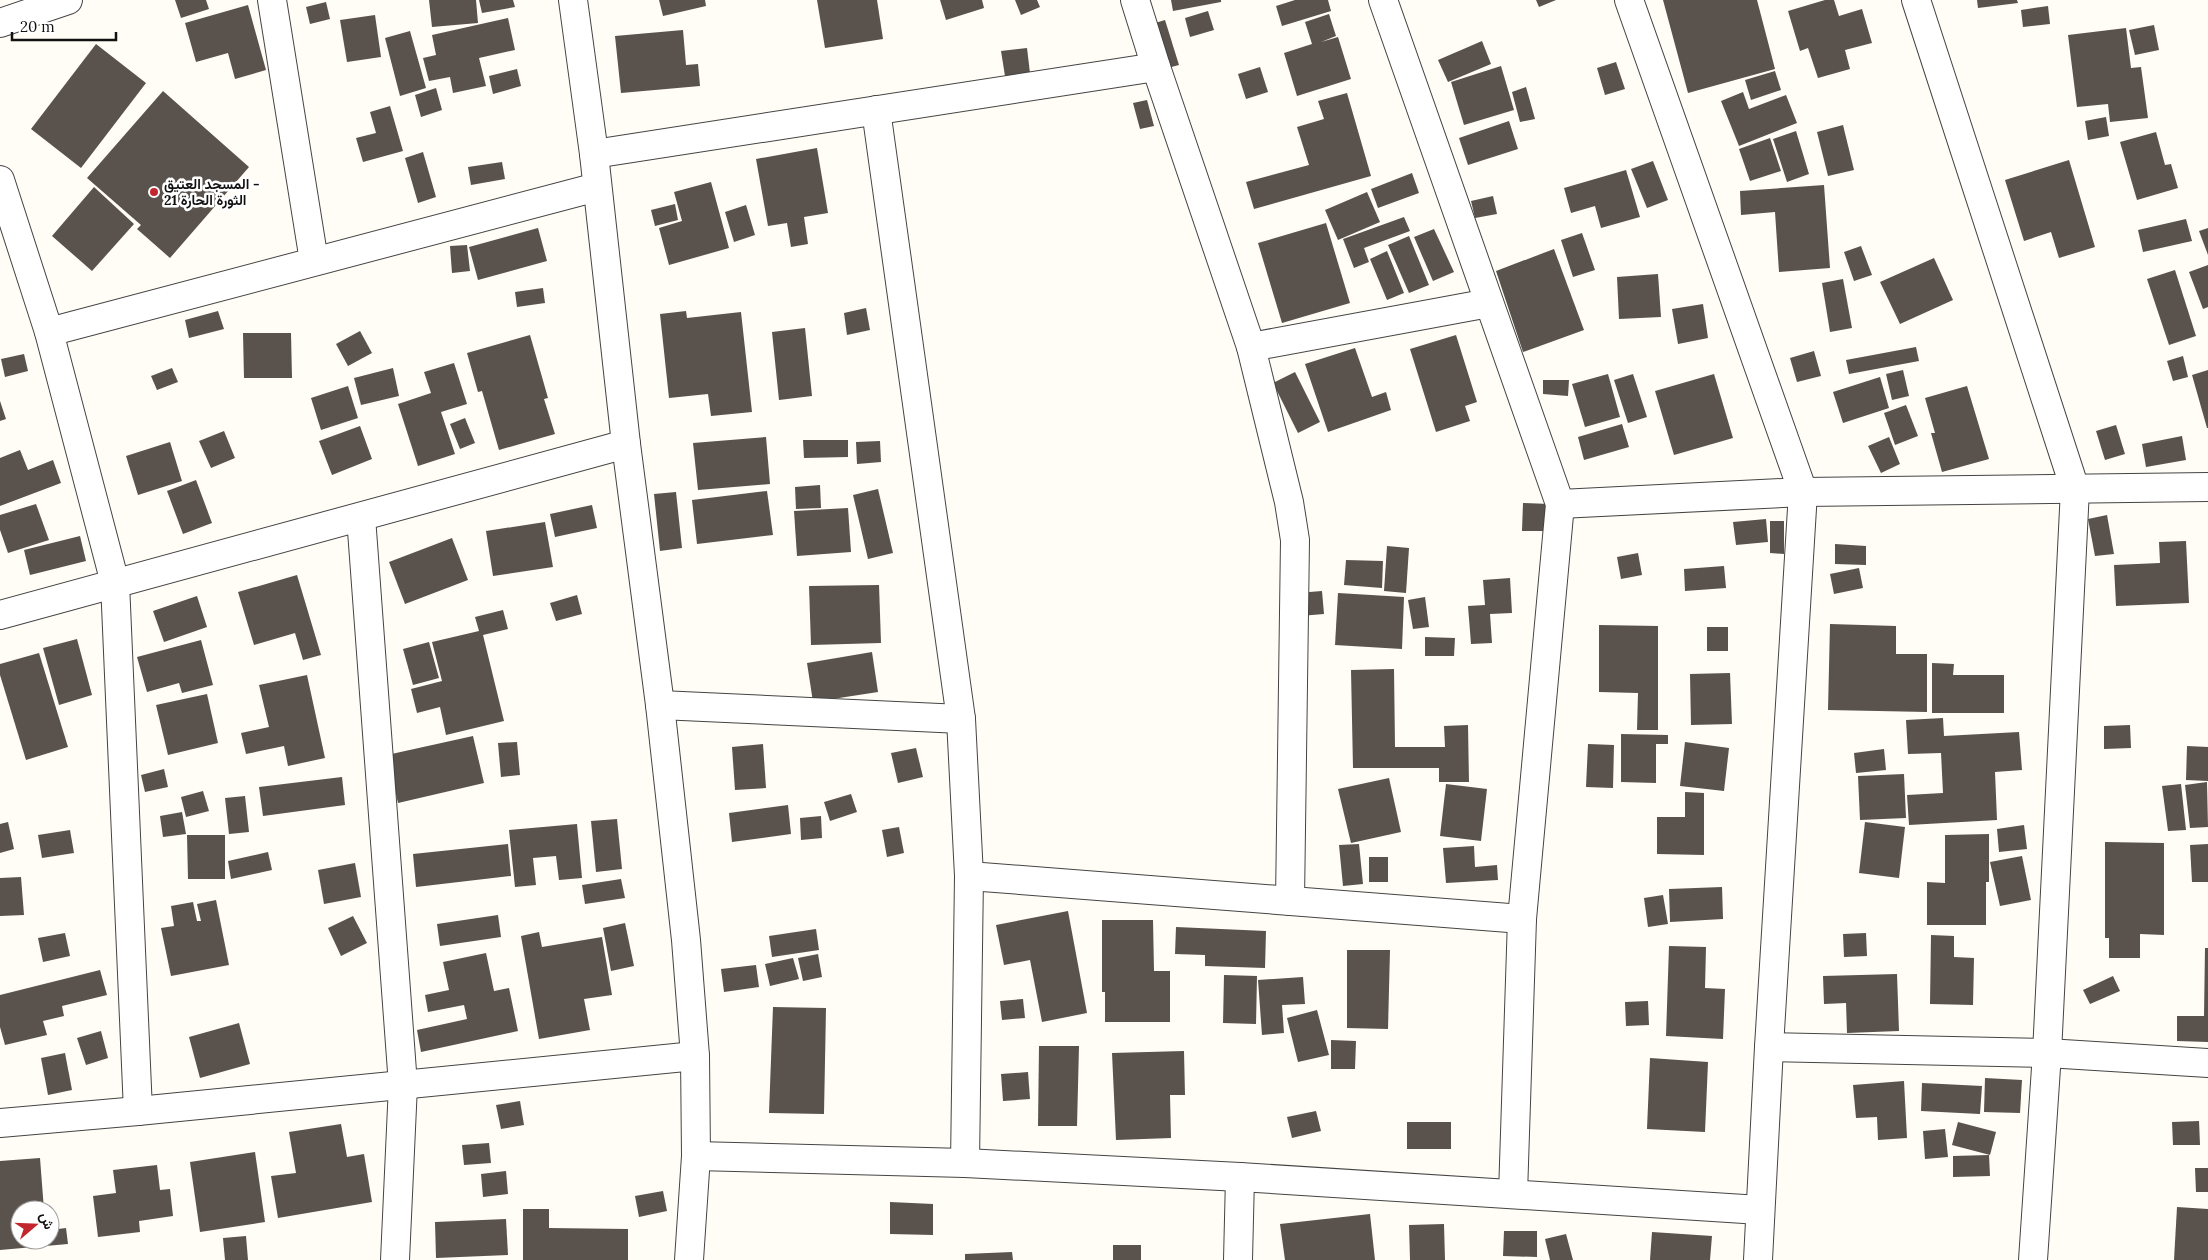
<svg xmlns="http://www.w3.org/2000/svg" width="2208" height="1260" font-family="Lora,Vazirmatn,serif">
<rect width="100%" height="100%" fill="#fffdf5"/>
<g fill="#5a524d">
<path d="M175,0h31l3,9 -28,9z"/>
<path d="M429,0h47l2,23 -46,4z"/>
<path d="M479,0h34l2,7 -33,6z"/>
<path d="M659,0h46l1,6 -43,10z"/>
<path d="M817,0h60l6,39 -58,9z"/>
<path d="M940,0h42l2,8 -38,12z"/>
<path d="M1015,0h22l3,7 -19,8z"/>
<path d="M1171,0h50v2l-48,9z"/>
<path d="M1295,0h33l3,11 -49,15 -6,-20z"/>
<path d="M1536,0h20l-17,7z"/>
<path d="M1663,0h94l18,69 -87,24z"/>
<path d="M1825,0h9l5,16 23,-7 10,34 -27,7 5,19 -32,9 -10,-30 -8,3 -12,-40z"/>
<path d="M1977,0h40l1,3 -40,5z"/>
<path d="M326,2l4,17 -20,5 -4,-17z"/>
<path d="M248,5l18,65 -31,9 -7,-26 -32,9 -11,-39z"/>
<path d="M2048,6l2,18 -27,3 -2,-17z"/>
<path d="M1208,11l6,19 -24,7 -5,-19z"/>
<path d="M1329,14l7,22 -15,6 17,-5 13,42 -54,17 -13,-43 28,-9 -7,-22z"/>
<path d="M375,15l6,42 -34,5 -7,-42z"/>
<path d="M508,18l7,32 -36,8 7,28 -33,7 -3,-16 -21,4 -6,-23 13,-3 -4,-20z"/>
<path d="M1165,20l14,45 -26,7 -14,-44z"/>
<path d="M2154,25l5,25 -24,5 -6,-25z"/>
<path d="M2126,28l5,40 10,-1 7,51 -38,4 -2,-18 -31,3 -9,-72z"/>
<path d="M683,30l3,35 12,-1 2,22 -79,7 -6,-57z"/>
<path d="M410,31l16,57 -26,8 -15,-58z"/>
<path d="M1482,41l9,23 -43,18 -10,-22z"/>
<path d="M96,44l50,39 -65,85 -50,-39z"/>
<path d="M1027,48l3,25 -25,3 -4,-25z"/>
<path d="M1616,62l9,27 -20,6 -8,-27z"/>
<path d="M1501,66l13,44 -50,15 -13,-43z"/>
<path d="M1260,67l8,25 -22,7 -8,-25z"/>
<path d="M517,69l4,17 -28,8 -4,-18z"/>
<path d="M1775,71l6,19 -30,10 -6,-20z"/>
<path d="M1526,87l9,32 -15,3 -8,-30z"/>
<path d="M436,88l6,22 -21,7 -6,-22z"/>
<path d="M163,91l86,76 -79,91 -33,-29 4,-4 -54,-47z"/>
<path d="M1743,92l6,17 37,-14 11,28 -58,23 -18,-45z"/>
<path d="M1347,93l24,83 -117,33 -8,-27 63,-17 -12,-38 27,-8 -6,-18z"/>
<path d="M1147,100l7,26 -14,3 -7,-26z"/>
<path d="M390,106l13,45 -40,11 -7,-24 20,-5 -6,-21z"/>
<path d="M2106,117l3,19 -21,4 -3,-19z"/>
<path d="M1509,121l9,28 -50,16 -9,-27z"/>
<path d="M1843,125l11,45 -26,6 -11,-44z"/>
<path d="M1796,131l13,43 -22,8 -14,-43z"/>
<path d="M2156,132l9,33 6,-1 7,24 -41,12 -17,-58z"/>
<path d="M1770,138l11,33 -31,10 -11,-32z"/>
<path d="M817,148l11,65 -24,4 4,27 -17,3 -4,-24 -19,3 -12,-67z"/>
<path d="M423,152l13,45 -18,6 -13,-45z"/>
<path d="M2069,160l26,87 -36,11 -8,-26 -27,9 -19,-61z"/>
<path d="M1653,161l15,39 -21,8 -16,-39z"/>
<path d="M502,162l3,17 -34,6 -3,-18z"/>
<path d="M1626,170l14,47 -39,11 -6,-22 -24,7 -7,-25z"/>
<path d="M1412,173l7,20 -41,15 -7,-19z"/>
<path d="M711,182l18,66 -60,17 -10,-37 23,-7 -8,-29z"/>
<path d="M1824,185l6,83 -51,4 -4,-60 -34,3 -1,-24z"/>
<path d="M94,187l40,37 -42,47 -40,-35z"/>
<path d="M1367,192l13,30 -42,18 -13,-30z"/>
<path d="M1493,196l4,18 -22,4 -4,-17z"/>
<path d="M675,204l3,16 -23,6 -4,-16z"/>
<path d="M746,205l9,30 -21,7 -9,-30z"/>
<path d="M1404,217l6,14 -46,17 5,14 -15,6 -11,-29z"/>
<path d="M2186,219l6,22 -49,11 -5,-22z"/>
<path d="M1326,223l24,80 -68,20 -24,-80z"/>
<path d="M538,228l9,33 -69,19 -9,-33z"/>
<path d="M2208,228v27l-9,-24z"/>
<path d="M1434,229l20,43 -21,9 -19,-44z"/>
<path d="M1582,233l13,37 -22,7 -12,-37z"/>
<path d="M1409,236l20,49 -20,8 -21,-48z"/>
<path d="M467,245l3,26 -18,2 -2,-27z"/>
<path d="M1861,246l11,29 -18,6 -10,-29z"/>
<path d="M1554,249l30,81 -61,22 -27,-81z"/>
<path d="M1387,251l17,42 -17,7 -17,-41z"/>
<path d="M1934,258l19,42 -53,24 -20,-42z"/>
<path d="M2208,265v42l-5,2 -14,-37z"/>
<path d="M2175,270l21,66 -27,9 -22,-66z"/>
<path d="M1658,274l3,43 -42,2 -2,-42z"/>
<path d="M1843,279l9,49 -22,4 -8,-49z"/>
<path d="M543,288l2,15 -28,4 -2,-15z"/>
<path d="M1703,304l5,34 -30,6 -6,-35z"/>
<path d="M866,308l4,22 -23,5 -3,-22z"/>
<path d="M218,311l6,18 -35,9 -4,-18z"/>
<path d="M686,311l1,7 54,-6 11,100 -41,4 -3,-22 -39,4 -9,-84z"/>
<path d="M805,328l7,68 -33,4 -7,-68z"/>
<path d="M360,331l12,22 -24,13 -12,-22z"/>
<path d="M243,333h48l1,45h-48z"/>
<path d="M530,335l18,63 -4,1 11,35 -56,16 -17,-59 -4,1 -11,-39z"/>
<path d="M1456,335l21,67 -12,4 5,15 -34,11 -26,-83z"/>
<path d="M1916,347l3,14 -70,13 -3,-14z"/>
<path d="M1355,348l17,49 14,-5 5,18 -63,22 -23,-68z"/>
<path d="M1814,351l7,25 -24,6 -7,-24z"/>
<path d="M24,354l4,17 -23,6 -4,-18z"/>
<path d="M2183,356l5,21 -15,4 -6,-20z"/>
<path d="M454,363l13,41 -26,8 14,42 -37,12 -20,-62 33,-11 -7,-21z"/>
<path d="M172,368l6,14 -21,8 -6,-14z"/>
<path d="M393,368l6,28 -38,9 -7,-27z"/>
<path d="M1903,370l6,26 -17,4 -6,-26z"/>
<path d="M2208,370v58h-1l-15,-53z"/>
<path d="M1295,372l25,50 -22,11 -25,-50z"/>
<path d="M1608,374l12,43 -35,10 -13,-43z"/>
<path d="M1633,374l14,43 -19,6 -14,-43z"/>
<path d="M1714,374l19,64 -59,17 -19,-64z"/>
<path d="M1880,377l9,31 -46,15 -10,-31z"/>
<path d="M1543,380h26l-1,16 -25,-2z"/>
<path d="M348,386l10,32 -37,12 -10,-32z"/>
<path d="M1967,386l22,73 -47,13 -11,-39h4l-10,-35z"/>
<path d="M0,401l6,18 -6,2z"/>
<path d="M1906,405l12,31 -23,9 -11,-32z"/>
<path d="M465,418l10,25 -15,6 -10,-25z"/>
<path d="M1622,424l7,23 -45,13 -6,-23z"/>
<path d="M2116,425l9,29 -20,6 -9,-29z"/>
<path d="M360,426l12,33 -40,16 -13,-34z"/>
<path d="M224,431l11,27 -24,10 -12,-27z"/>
<path d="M2182,436l4,24 -40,7 -4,-23z"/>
<path d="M766,437l4,47 -72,6 -5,-47z"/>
<path d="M1889,437l11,27 -19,9 -13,-27z"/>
<path d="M803,440h45v17l-44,1z"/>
<path d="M880,441l1,21 -24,2 -1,-22z"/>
<path d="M170,442l12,39 -44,14 -12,-39z"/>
<path d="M20,450l8,20 25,-10 8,23 -61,23v-48z"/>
<path d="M196,480l16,43 -29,11 -16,-43z"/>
<path d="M820,485l1,23 -25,1 -1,-22z"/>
<path d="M878,489l15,64 -25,6 -15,-64z"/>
<path d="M767,491l6,44 -76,9 -5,-44z"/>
<path d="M676,492l6,56 -22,3 -6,-57z"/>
<path d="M1523,503l27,1 -1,27h-27z"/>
<path d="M36,504l13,36 -41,13 -8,-23v-15z"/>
<path d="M592,505l5,23 -42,9 -5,-23z"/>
<path d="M848,508l3,44 -54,4 -3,-45z"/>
<path d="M2107,515l7,39 -19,2 -7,-37z"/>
<path d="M1766,519l2,23 -32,3 -3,-23z"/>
<path d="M1770,521h14v33l-14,-1z"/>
<path d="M545,522l8,45 -60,9 -7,-45z"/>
<path d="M80,536l6,25 -56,14 -6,-25z"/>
<path d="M452,538l16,42 -63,24 -16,-42z"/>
<path d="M2186,541l3,62 -73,3 -2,-41 46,-2 -1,-21z"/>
<path d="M1835,544l31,2v19l-31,-1z"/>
<path d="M1387,546l22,2 -3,45 -22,-2z"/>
<path d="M1638,553l4,22 -21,4 -4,-22z"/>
<path d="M1346,560l37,1 -1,27 -38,-3z"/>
<path d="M1724,566l2,22 -41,3 -1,-22z"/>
<path d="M1859,568l4,20 -29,6 -4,-20z"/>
<path d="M297,575l24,80 -18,5 -8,-27 -41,12 -16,-53z"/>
<path d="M1510,578l2,35 -22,1 2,29 -21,1 -3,-38 17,-1 -2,-25z"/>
<path d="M879,585l2,58 -70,2 -2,-59z"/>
<path d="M1322,591l2,23 -24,2 -3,-23z"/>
<path d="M1338,593l66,4 -2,52 -67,-4z"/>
<path d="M577,595l5,19 -26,7 -6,-18z"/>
<path d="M197,596l10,31 -43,15 -11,-31z"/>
<path d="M1425,597l4,30 -16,2 -5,-29z"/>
<path d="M503,610l5,19 -25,6 21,86 -58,14 -6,-28 -23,6 -6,-24 31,-8 -10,-39 47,-11 -4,-14z"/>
<path d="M1830,624l66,2v28h31v58l-99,-2z"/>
<path d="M1599,625l59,1v104h-21l1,-37 -39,-1z"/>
<rect x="1707" y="627" width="21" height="24"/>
<path d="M1425,637l30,1 -1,18h-29z"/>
<path d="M77,639l15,56 -33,10 -16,-57z"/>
<path d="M201,640l12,45 -31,8 -3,-10 -32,9 -10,-35z"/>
<path d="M429,642l10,36 -26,7 -10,-36z"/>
<path d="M872,652l6,40 -65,10 -6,-39z"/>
<path d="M39,653l29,94 -42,13 -26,-85v-11z"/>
<path d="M1932,663l22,1 -1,11h51v38h-72z"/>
<path d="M1394,669l1,78h50l-1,-21 24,-1 1,57h-30v-14h-86l-2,-98z"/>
<path d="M1730,673l2,51 -41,1 -1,-51z"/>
<path d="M307,675l18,83 -37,8 -4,-20 -38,8 -5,-21 28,-6 -10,-42z"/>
<path d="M207,694l11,49 -50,12 -12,-50z"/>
<path d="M1943,718l1,18 75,-4 3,38 -27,2 2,48 -88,5 -2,-30 36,-2 -2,-40 -33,1 -2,-34z"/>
<path d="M2130,725l1,23 -27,1v-23z"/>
<path d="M1621,734l47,1v9h-12v39l-35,-1z"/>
<path d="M473,736l11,47 -86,20 -11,-48z"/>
<path d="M517,742l3,33 -19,2 -3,-34z"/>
<path d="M1685,742l44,6 -5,43 -44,-5z"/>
<path d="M763,744l3,44 -31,2 -3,-43z"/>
<path d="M1588,744l26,1 -1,43 -27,-1z"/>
<path d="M2187,746l21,1v34l-22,-1z"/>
<path d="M916,748l7,29 -25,6 -7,-30z"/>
<path d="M1884,749l2,21 -30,3 -2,-20z"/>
<path d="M164,769l4,18 -23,5 -4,-17z"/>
<path d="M1904,774l2,44 -46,2 -2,-44z"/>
<path d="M342,777l3,28 -82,11 -4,-29z"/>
<path d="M1389,778l12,54 -50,11 -13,-54z"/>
<path d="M2207,782l1,45 -18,1 -5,-43z"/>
<path d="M1446,784l41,5 -6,52 -41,-5z"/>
<path d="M2181,784l5,46 -18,1 -6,-45z"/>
<path d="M203,791l6,20 -23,6 -5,-20z"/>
<path d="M1685,792l19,1v62l-47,-1v-37h28z"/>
<path d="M851,794l6,18 -27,9 -6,-19z"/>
<path d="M245,796l4,36 -20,2 -4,-36z"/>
<path d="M788,805l3,29 -59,8 -3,-29z"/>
<path d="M182,812l4,22 -23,3 -3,-21z"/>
<path d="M821,816l1,22 -21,2 -1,-22z"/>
<path d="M617,819l5,50 -26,3 -5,-51z"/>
<path d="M8,822l6,27 -14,4v-29z"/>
<path d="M1865,822l40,5 -6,51 -40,-5z"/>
<path d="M577,824l5,54 -23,2 -3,-24 -23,2 3,27 -21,2 -6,-57z"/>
<path d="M2024,825l3,24 -28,3 -2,-23z"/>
<path d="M899,827l5,26 -17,4 -5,-27z"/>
<path d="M70,830l4,23 -32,5 -4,-23z"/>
<path d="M1989,834v48h-3v43h-59v-43l18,1v-48z"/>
<path d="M187,835h38v44h-37z"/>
<path d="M2105,842l59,1v92l-24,-1v24h-31v-20h-4z"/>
<path d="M508,844l3,32 -95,11 -3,-33z"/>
<path d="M1359,844l4,40 -20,2 -4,-41z"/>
<path d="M2208,844v38h-16l-2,-37z"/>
<path d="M1474,846l1,21 22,-2 1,15 -52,3 -3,-35z"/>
<path d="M268,852l4,18 -41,9 -3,-18z"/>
<path d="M2022,856l9,44 -31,6 -10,-44z"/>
<rect x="1369" y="857" width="19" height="25"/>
<path d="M355,863l6,34 -37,7 -6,-34z"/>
<path d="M21,877l3,38 -24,1v-38z"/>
<path d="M621,879l4,19 -40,6 -3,-19z"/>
<path d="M1722,887l1,32 -53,3 -1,-33z"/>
<path d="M1663,895l5,29 -20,3 -4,-29z"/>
<path d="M216,900l13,65 -58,11 -10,-48 13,-2 -3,-20 22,-4 4,19h4l-4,-17z"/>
<path d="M1068,911l19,102 -45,9 -12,-62 -26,5 -8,-40z"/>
<path d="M498,915l3,22 -61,9 -3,-22z"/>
<path d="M353,916l14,27 -26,13 -13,-28z"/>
<path d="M1102,920h51l1,51h16v51h-65v-30h-3z"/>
<path d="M625,923l9,43 -23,5 -8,-43z"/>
<path d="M1176,927l90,4 -1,37 -60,-2v-11l-30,-1z"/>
<path d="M816,929l3,21 -47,7 -3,-21z"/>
<path d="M539,932l3,15 60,-10 10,58 -28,4 6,31 -51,9 -18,-103z"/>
<path d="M65,933l5,23 -27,6 -5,-24z"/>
<path d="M1866,933l1,23 -23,1 -1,-23z"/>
<path d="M1931,935l23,1v21l20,1 -1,47 -43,-1z"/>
<path d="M1669,946l37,1 -1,41 20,1 -2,50 -57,-3z"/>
<path d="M2205,948h3v94l-31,-1v-25h27z"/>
<path d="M1347,950h43l-2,79 -41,-1z"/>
<path d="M486,953l8,38 15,-3 9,43 -97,21 -4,-22 50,-11 -3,-14 -36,7 -3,-17 24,-5 -6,-28z"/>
<path d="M818,954l4,23 -19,4 -5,-23z"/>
<path d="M793,958l6,21 -29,7 -5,-22z"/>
<path d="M756,965l3,22 -35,5 -3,-23z"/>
<path d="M100,970l7,25 -45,11 2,10 -21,5 4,14 -42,10 -5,-18v-32z"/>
<path d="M1897,974l2,57 -52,2 -1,-30 -22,1 -1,-28z"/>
<path d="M1224,975l33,1 -1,48 -33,-1z"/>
<path d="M2113,976l7,15 -30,13 -7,-14z"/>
<path d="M1303,977l2,27 -23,1 2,28 -22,2 -4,-55z"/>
<path d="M1023,999l2,19 -23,2 -2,-19z"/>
<path d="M1648,1001l1,24 -23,1 -1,-24z"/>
<path d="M773,1007l53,1 -2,106 -55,-1z"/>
<path d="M1317,1010l12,45 -31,7 -11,-44z"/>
<path d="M239,1023l11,41 -50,14 -11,-41z"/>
<path d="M101,1031l7,27 -22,7 -9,-27z"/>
<path d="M1331,1040l25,1 -1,28h-24z"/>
<path d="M1039,1046h40l-2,80h-39z"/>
<path d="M1184,1051l1,44h-15l1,43 -55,2 -4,-87z"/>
<path d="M65,1053l7,37 -24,5 -7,-37z"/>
<path d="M1650,1058l58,4 -3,70 -58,-3z"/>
<path d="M1028,1072l2,27 -27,2 -2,-27z"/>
<path d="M1985,1078l37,2 -2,33 -36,-1z"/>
<path d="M1904,1081l3,57 -29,2 -1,-23 -21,1 -3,-33z"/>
<path d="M1922,1083l60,3 -2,28 -59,-3z"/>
<path d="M520,1101l4,24 -23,4 -5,-24z"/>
<path d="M1316,1111l5,20 -29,7 -5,-21z"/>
<path d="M2199,1121l1,24h-27l-1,-23z"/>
<rect x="1407" y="1122" width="44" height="27"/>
<path d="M1958,1122l38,10 -6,23 -38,-10z"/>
<path d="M341,1124l6,33 17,-3 8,48 -94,16 -7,-42 25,-3 -7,-41z"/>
<path d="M1945,1129l3,28 -23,2 -2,-28z"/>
<path d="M489,1143l2,20 -27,2 -2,-20z"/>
<path d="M255,1152l10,70 -65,10 -10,-70z"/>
<path d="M1989,1155l1,21 -37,1v-21z"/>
<path d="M40,1158l4,52h-24v30h30v-10l16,-2 2,16 -68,6v-89z"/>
<path d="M157,1165l3,25 10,-1 3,27 -34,5 1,11 -42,5 -5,-41 23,-3 -3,-23z"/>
<path d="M2195,1168h13v24h-12z"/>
<path d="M506,1171l2,23 -25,3 -2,-23z"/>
<path d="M663,1191l4,20 -28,6 -4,-21z"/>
<path d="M890,1202l43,2v31l-43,-1z"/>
<path d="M2177,1207l31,2v51h-34z"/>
<path d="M523,1209h26v19l79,1v31h-105z"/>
<path d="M1370,1214l5,46h-90l-5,-36z"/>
<path d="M506,1219l2,36 -72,3 -1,-36z"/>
<path d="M1444,1224l1,36h-35l-1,-35z"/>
<path d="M1504,1231h33v26l-34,-1z"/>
<path d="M1652,1232l60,4 -2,24h-60z"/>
<path d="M1566,1234l7,26h-23l-5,-21z"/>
<path d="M246,1236l2,24h-23l-2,-22z"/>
<rect x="1113" y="1245" width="28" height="15"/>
<path d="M1012,1252l1,8h-48v-6z"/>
</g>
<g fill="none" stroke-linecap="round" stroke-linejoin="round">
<g stroke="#444" stroke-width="30">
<g id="minor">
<path d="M272,0l42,261"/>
<path d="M573,0l21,154 32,290 34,261 26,235 9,116 1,100 -7,104"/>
<path d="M1135,0l21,67 95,280 38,155 6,38 -5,361"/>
<path d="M1383,0l177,504 -38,415 -9,275"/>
<path d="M1629,0l174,492 -34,555 -11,213"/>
<path d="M1916,0l159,489 -28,564 -14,207"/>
<path d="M0,23l68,-23"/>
<path d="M876,110l85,609 8,157 -4,287"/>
<path d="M594,154l562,-87"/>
<path d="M0,180l49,152 66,251 23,528"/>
<path d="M49,332l548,-145"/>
<path d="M1251,347l238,-44"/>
<path d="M1560,504l243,-12 405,-5"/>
<path d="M361,517l42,568 -8,175"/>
<path d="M0,615l626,-171"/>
<path d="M660,705l301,14"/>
<path d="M969,876l553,43"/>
<path d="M1769,1047l278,6 161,10"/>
<path d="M0,1123l138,-12 557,-55"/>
<path d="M696,1156l269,7 275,14 520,33"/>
<path d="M1238,1260l2,-83"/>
</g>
</g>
<use href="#minor" stroke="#fff" stroke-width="28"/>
</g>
<circle fill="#c4262e" stroke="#fff" stroke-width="2" cx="154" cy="192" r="5"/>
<g text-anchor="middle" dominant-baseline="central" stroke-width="5" stroke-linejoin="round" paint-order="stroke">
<g font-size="14" font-weight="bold" fill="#111" stroke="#fff" text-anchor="start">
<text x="164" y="184">المسجد العتيق -<tspan x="164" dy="16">الثورة الحارة 21</tspan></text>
</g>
</g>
<g transform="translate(35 1225) rotate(71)"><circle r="24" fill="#ffffff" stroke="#a0a0a0"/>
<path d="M0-4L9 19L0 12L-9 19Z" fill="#c4262e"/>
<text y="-8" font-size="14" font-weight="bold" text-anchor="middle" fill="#111111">ش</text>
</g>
<path d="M12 32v8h104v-8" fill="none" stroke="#111111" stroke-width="2.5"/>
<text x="20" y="32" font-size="15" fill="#111111" stroke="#ffffff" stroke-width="4" paint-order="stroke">20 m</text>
</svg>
